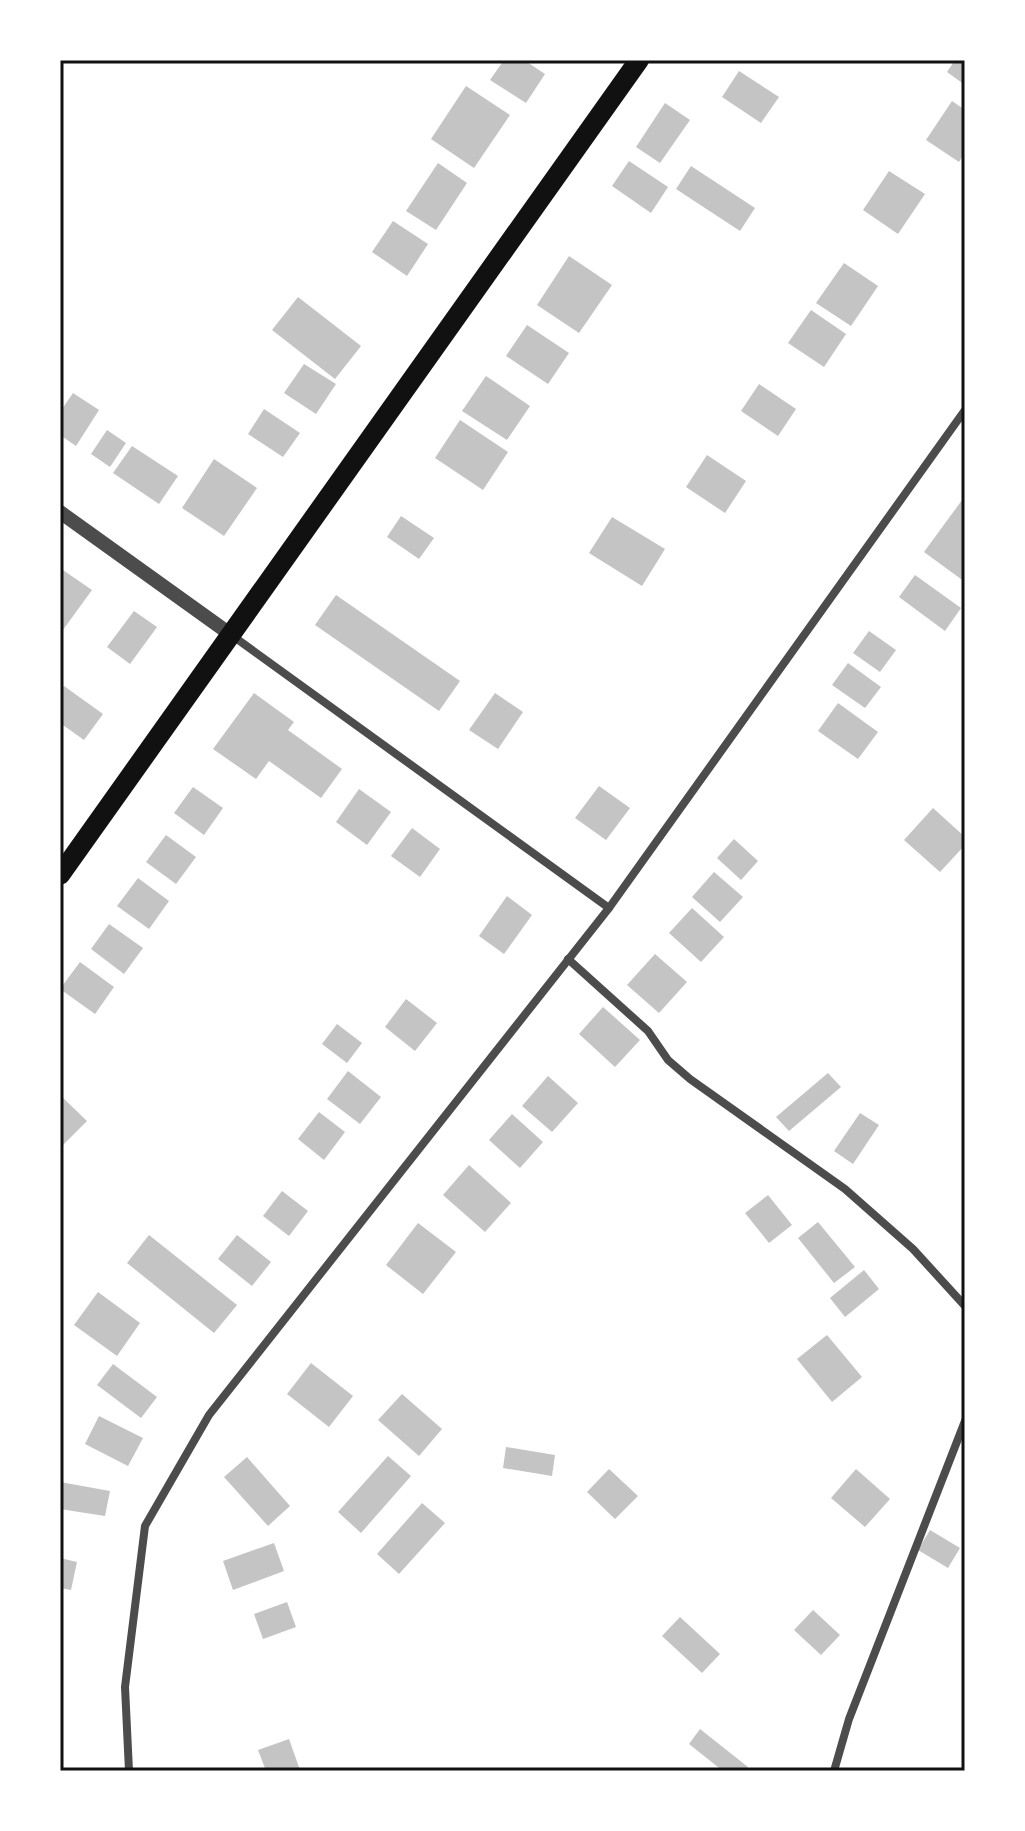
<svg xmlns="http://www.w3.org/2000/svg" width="1025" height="1831" font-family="'Work Sans',sans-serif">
<rect width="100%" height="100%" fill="#fff"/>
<g fill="#c4c4c4">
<path d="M504,60h20l21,14 -19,29 -36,-23z"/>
<path d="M955,60h10v25l-18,-13z"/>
<path d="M739,71l40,26 -18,26 -39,-26z"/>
<path d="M466,86l44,29 -36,53 -43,-29z"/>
<path d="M952,101l13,9v43l-6,9 -33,-22z"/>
<path d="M665,103l25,17 -30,43 -24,-16z"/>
<path d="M629,161l39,26 -17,26 -39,-27z"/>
<path d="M438,163l29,20 -31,47 -30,-19z"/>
<path d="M691,166l64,42 -15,23 -64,-42z"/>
<path d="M889,171l36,23 -27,40 -35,-24z"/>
<path d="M393,221l35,23 -21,32 -35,-24z"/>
<path d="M569,256l43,29 -33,48 -42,-28z"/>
<path d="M844,263l34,23 -27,40 -35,-23z"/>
<path d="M298,297l63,49 -26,33 -63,-49z"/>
<path d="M811,310l35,24 -22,33 -36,-24z"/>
<path d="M527,325l42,28 -21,31 -42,-28z"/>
<path d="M304,364l32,20 -20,30 -32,-21z"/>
<path d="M486,376l44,30 -23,34 -45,-29z"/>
<path d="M759,384l37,25 -18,27 -37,-25z"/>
<path d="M73,393l26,17 -23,36 -16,-11v-23z"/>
<path d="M264,409l36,24 -17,24 -35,-23z"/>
<path d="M460,420l48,32 -25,38 -48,-32z"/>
<path d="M107,430l19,13 -16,24 -19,-13z"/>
<path d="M132,446l46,30 -19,28 -46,-31z"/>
<path d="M707,455l39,26 -21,32 -39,-26z"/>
<path d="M214,459l43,29 -33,48 -42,-28z"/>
<path d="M965,496v86l-41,-30z"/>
<path d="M401,516l33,22 -15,21 -32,-22z"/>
<path d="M612,517l53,32 -23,37 -53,-33z"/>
<path d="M60,568l32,22 -32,44z"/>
<path d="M915,575l46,33 -16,23 -46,-34z"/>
<path d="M336,595l124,86 -21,30 -124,-86z"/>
<path d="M134,611l23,16 -27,37 -23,-17z"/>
<path d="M869,631l27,19 -16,22 -27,-19z"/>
<path d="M848,663l33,24 -16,21 -33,-23z"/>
<path d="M64,686l39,28 -19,26 -24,-17v-32z"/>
<path d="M254,693l40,29 -6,8 54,39 -21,29 -52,-37 -13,18 -43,-30z"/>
<path d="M495,693l28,19 -25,37 -29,-19z"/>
<path d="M838,703l40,29 -20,27 -40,-28z"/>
<path d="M599,786l31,22 -24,32 -31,-22z"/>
<path d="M193,787l30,21 -19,27 -30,-22z"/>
<path d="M359,789l32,23 -24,33 -31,-23z"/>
<path d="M933,808l32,29v8l-25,27 -36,-32z"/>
<path d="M412,828l28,21 -20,28 -29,-21z"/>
<path d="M166,835l30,22 -20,27 -30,-22z"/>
<path d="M734,839l24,22 -17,19 -24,-22z"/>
<path d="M714,872l29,25 -23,25 -28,-25z"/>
<path d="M138,878l31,23 -20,28 -32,-23z"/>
<path d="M507,896l25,19 -28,39 -25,-18z"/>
<path d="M692,908l32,29 -23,25 -32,-29z"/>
<path d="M109,924l34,24 -19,26 -33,-25z"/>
<path d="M655,954l32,28 -28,31 -32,-28z"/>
<path d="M80,962l34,25 -19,27 -35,-25z"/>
<path d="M406,999l31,24 -22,28 -30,-24z"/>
<path d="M603,1007l37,33 -25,27 -36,-33z"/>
<path d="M337,1024l25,19 -15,20 -25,-19z"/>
<path d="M348,1071l33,26 -21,27 -33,-25z"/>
<path d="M828,1073l13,14 -52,44 -13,-14z"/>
<path d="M548,1076l30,27 -26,29 -30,-26z"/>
<path d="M60,1095l27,26 -27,27z"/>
<path d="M319,1112l26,20 -21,28 -26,-21z"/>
<path d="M860,1113l19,12 -26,39 -19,-13z"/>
<path d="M512,1114l31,28 -23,26 -31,-28z"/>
<path d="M469,1165l42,38 -26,29 -42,-37z"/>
<path d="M282,1191l26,20 -19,25 -26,-20z"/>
<path d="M768,1195l24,30 -23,18 -24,-30z"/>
<path d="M818,1222l37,45 -21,16 -36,-45z"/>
<path d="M418,1223l38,29 -33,42 -37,-29z"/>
<path d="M149,1235l88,70 -23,28 -87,-70z"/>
<path d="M237,1235l34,27 -19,24 -34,-27z"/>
<path d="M864,1270l15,19 -34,28 -15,-19z"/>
<path d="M98,1292l42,31 -23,33 -43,-31z"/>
<path d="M827,1335l35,42 -30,25 -35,-43z"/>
<path d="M311,1363l42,33 -24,31 -42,-33z"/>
<path d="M113,1364l44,33 -16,21 -44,-33z"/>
<path d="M402,1394l40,35 -23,27 -41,-36z"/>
<path d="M99,1416l44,22 -15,28 -43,-22z"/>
<path d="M506,1447l49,8 -3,21 -49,-8z"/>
<path d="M388,1456l23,20 -50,57 -23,-21z"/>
<path d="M247,1457l43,49 -22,20 -44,-49z"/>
<path d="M609,1469l29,27 -23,23 -28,-27z"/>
<path d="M856,1469l34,30 -25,28 -34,-29z"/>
<path d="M60,1482l50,9 -5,25 -45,-7z"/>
<path d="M422,1503l23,20 -46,51 -22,-20z"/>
<path d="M930,1530l30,18 -12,20 -30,-18z"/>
<path d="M274,1543l10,28 -51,19 -10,-29z"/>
<path d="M60,1558l17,4 -6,28 -11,-2z"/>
<path d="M287,1602l9,25 -33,12 -9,-25z"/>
<path d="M813,1610l27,25 -19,20 -27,-25z"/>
<path d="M680,1617l40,37 -18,19 -40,-37z"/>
<path d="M700,1729l48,38 -4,4h-21l-34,-27z"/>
<path d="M289,1739l11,31 -34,1 -8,-21z"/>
</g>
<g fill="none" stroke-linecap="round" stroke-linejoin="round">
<g stroke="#4c4c4c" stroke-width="8">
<path d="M230,634l379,274"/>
<path d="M568,959l80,72 20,29 22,19 155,110 68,60 52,57"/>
<path d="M129,1771l-4,-84 20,-161 64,-111 400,-507 356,-498"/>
<path d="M834,1771l15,-52 116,-298"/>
</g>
<path stroke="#4c4c4c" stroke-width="14" d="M60,512l170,122"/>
<path stroke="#111" stroke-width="20" d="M60,875l579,-815"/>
</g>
<rect width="1025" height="1831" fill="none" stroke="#ffffff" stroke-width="124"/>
<rect x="62" y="62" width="901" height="1707" fill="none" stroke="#111" stroke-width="3"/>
</svg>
